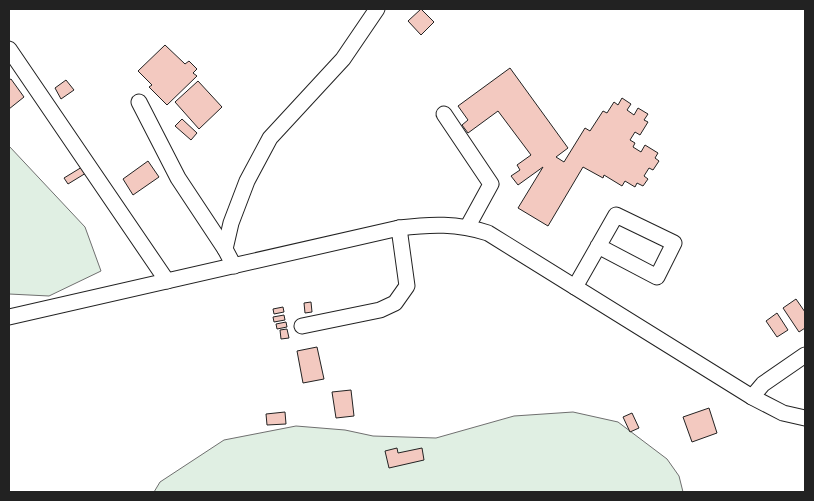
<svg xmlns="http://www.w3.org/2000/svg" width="814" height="501" font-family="'Archivo Narrow',sans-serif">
<rect width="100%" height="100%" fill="#fff"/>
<g fill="#e0efe3" stroke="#6f6f6f">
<path d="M9,146l76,81 16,44 -52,25 -40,-2z"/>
<path d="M573,412l45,10 49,37 12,17 4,16h-529l6,-10 64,-42 72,-14 49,4 28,6 63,2 78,-22z"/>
</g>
<g fill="#f3c9c0" stroke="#222">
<path d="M421,9l13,13 -13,13 -13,-14z"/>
<path d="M165,45l20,19 4,-3 8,8 -4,4 4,3 -30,29 -18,-18 3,-2 -14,-14z"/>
<path d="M510,68l58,80 -12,9 8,5 21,-34 5,3 13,-20 4,2 7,-11 4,3 4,-7 9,6 -4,6 7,5 4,-7 10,6 -4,6 4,2 -8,13 -5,-3 -5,8 5,3 -2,4 8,5 4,-7 13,8 -3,5 4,3 -6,9 -4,-2 -5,8 4,3 -5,7 -6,-3 -2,4 -10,-6 -3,5 -18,-11 -1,3 -20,-11 -35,59 -30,-18 25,-41 -25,18 -7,-9 9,-6 -3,-5 14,-10 -33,-44 -30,22 -6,-8 6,-5 -10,-14z"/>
<path d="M11,79l13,18 -15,12v-29z"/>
<path d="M66,80l8,10 -13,9 -6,-11z"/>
<path d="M198,81l24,26 -23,22 -24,-27z"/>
<path d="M182,119l15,14 -6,7 -16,-14z"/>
<path d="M148,161l11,16 -26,18 -10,-16z"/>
<path d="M82,167l4,6 -18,11 -4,-6z"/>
<path d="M796,299l9,13v16l-6,4 -16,-24z"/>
<path d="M311,302l1,10 -7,1 -1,-10z"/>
<path d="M283,307l1,5 -10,2 -1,-5z"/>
<path d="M777,313l11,17 -11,7 -11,-16z"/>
<path d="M284,315l1,5 -11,2 -1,-5z"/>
<path d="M286,322l1,5 -10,2 -1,-5z"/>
<path d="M287,329l2,9 -8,1 -1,-9z"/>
<path d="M317,347l7,32 -21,4 -6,-32z"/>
<path d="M351,390l3,26 -18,2 -4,-26z"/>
<path d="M709,408l8,25 -25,9 -9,-25z"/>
<path d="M285,412l1,12 -19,1 -1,-11z"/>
<path d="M632,413l7,15 -9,4 -7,-15z"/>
<path d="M397,448l1,5 24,-5 2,12 -35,8 -4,-17z"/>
</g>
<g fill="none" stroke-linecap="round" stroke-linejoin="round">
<g stroke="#222" stroke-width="17">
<g id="minor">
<path d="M9,49l158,232"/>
<path d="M139,102l39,76 47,71"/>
<path d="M444,114l47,70 -23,42"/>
<path d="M234,266l-9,-17 6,-26 16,-42 23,-43 73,-79 34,-50"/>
<path d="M575,287l41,-72 58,28 -17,34 -59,-31"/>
<path d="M9,317l390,-89c32,-4 58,-5 89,5l264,164 31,16 22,5"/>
<path d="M302,326l78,-16 15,-7 12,-17 -8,-58"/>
<path d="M752,397l11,-13 42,-29"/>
</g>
</g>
<use href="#minor" stroke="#fff" stroke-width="15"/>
</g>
<rect width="814" height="501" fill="none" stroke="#222222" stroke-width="20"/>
</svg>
